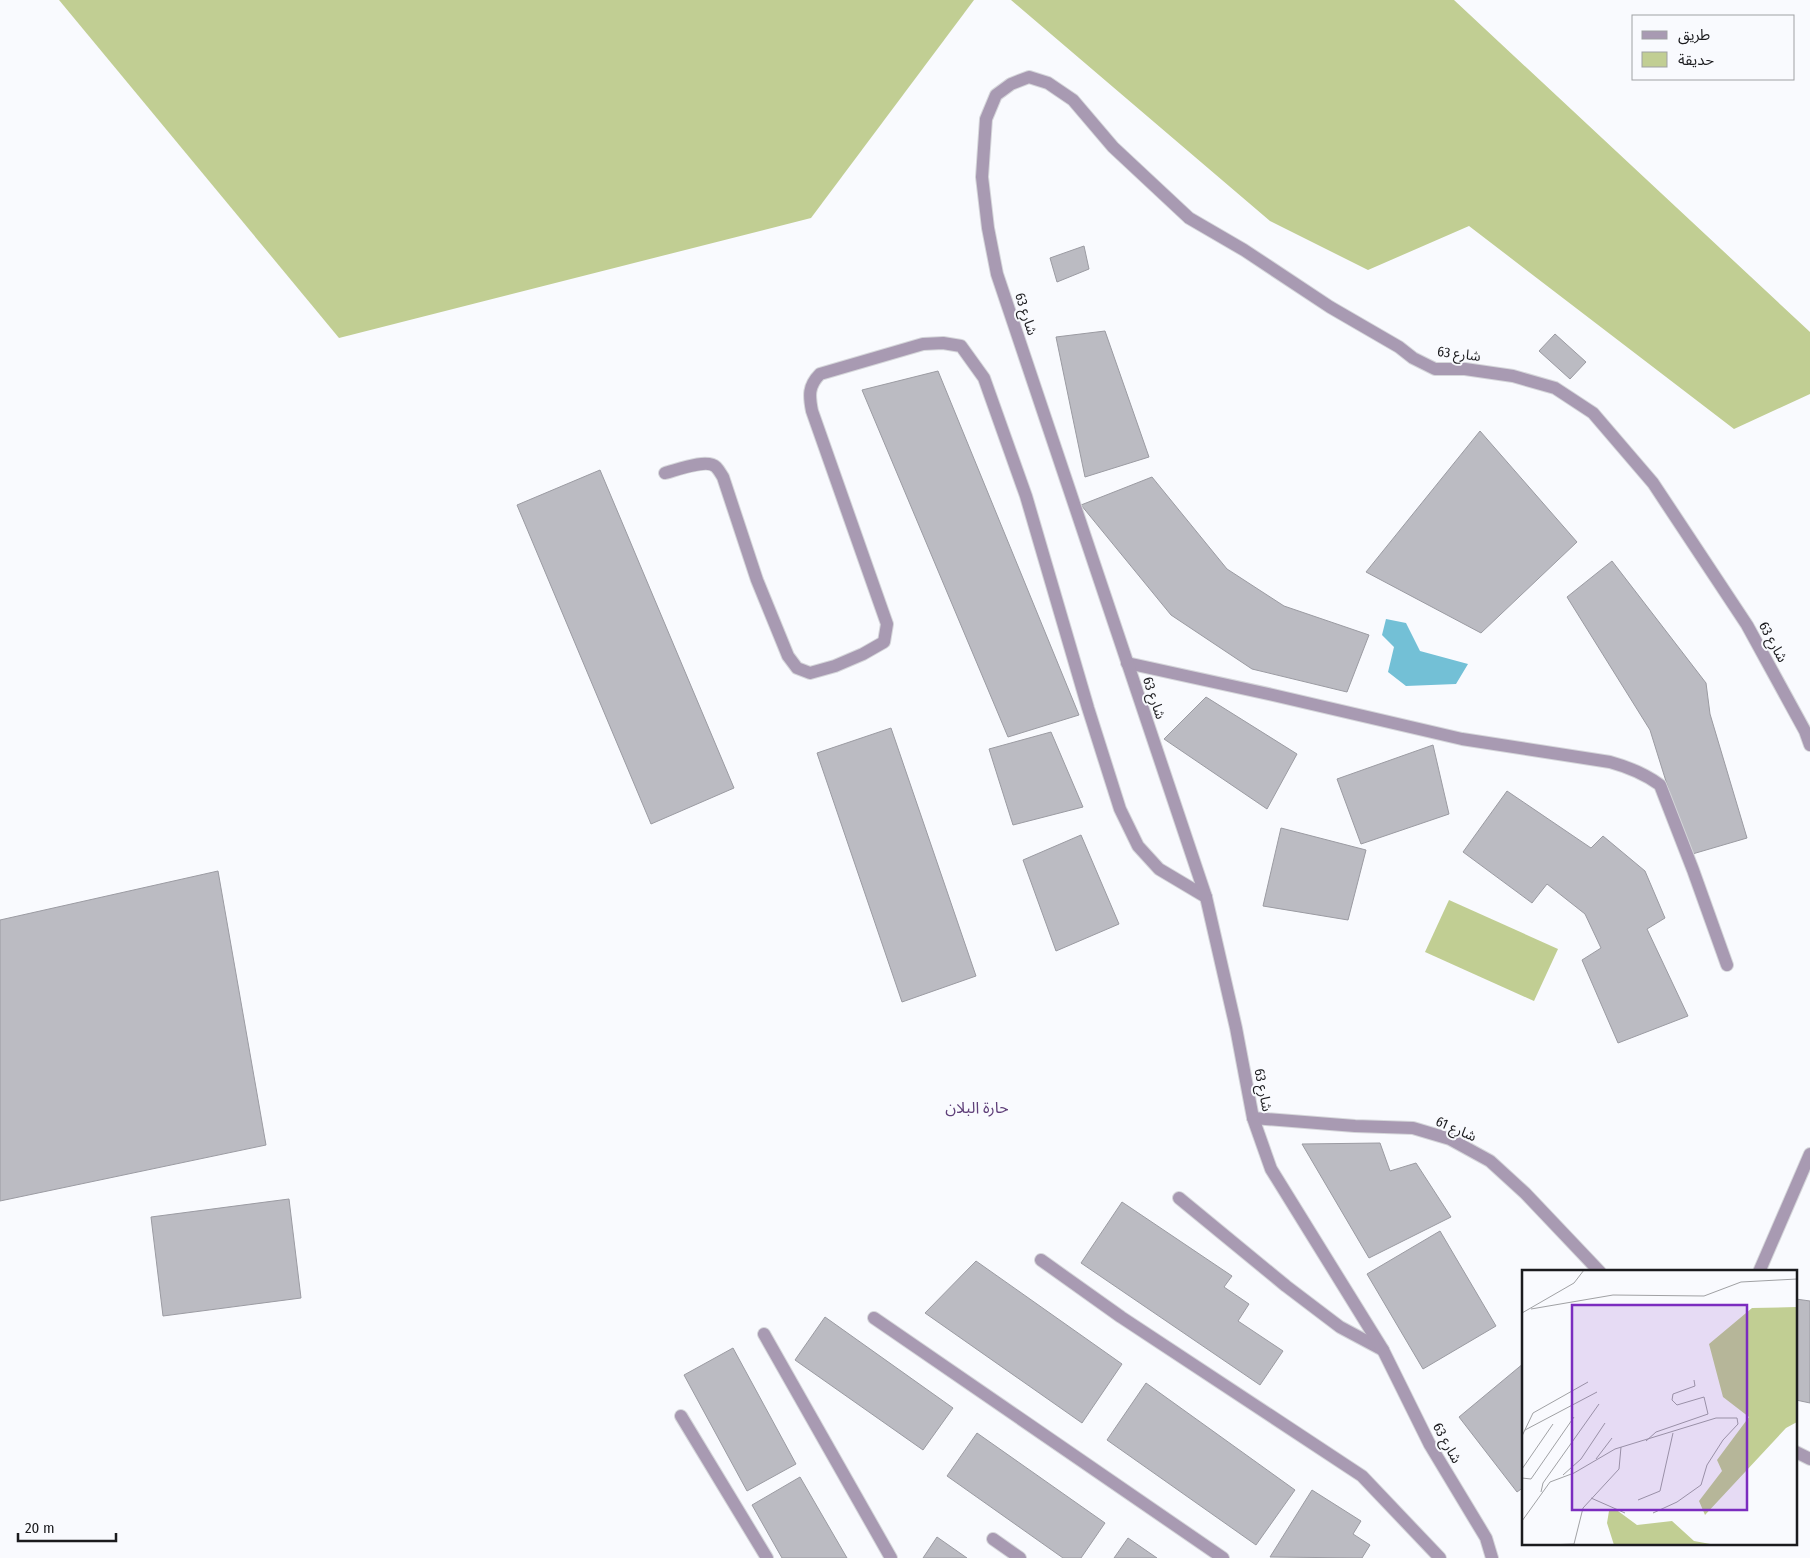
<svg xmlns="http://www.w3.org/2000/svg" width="1810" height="1558" font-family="'Fira Sans Condensed','Noto Sans Arabic',sans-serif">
<rect width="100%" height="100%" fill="#f9fafe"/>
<g fill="#c1ce93">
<path d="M59,0h915l-163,218 -472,120z"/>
<path d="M1011,0h443l356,332v62l-76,35 -265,-203 -101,44 -98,-49z"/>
<path d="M1449,900l109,49 -24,52 -109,-49z"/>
</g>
<path fill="#73c0d6" d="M1386,619l20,4 14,28 48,13 -12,20 -50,2 -18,-14 6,-25 -12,-12z"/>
<g fill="#bbbbc2" stroke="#9b9ba2">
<path d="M1084,246l5,23 -32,13 -7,-24z"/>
<path d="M1105,331l44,126 -64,20 -29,-140z"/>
<path d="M1555,334l31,28 -16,17 -31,-28z"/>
<path d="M938,371l141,344 -71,22 -146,-347z"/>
<path d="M1480,431l97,111 -96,91 -115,-61z"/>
<path d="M600,470l134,318 -83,36 -134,-319z"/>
<path d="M1152,477l75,92 57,37 85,29 -22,57 -95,-23 -81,-54 -90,-110z"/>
<path d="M1612,561l94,122 4,31 37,124 -58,17 -39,-125 -83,-133z"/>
<path d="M1206,697l91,57 -30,55 -103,-70z"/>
<path d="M891,728l85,248 -74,26 -85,-249z"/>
<path d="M1051,732l32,75 -70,18 -24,-76z"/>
<path d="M1433,745l16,69 -88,30 -24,-65z"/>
<path d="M1507,791l84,57 12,-12 42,35 20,47 -18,11 41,87 -70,27 -36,-83 19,-12 -16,-34 -38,-30 -15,19 -69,-51z"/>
<path d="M1281,828l85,22 -18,70 -85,-14z"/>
<path d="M1081,835l38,89 -63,27 -33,-91z"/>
<path d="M218,871l48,274 -266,56v-281z"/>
<path d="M1380,1143l10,28 26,-8 35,54 -82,41 -67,-114z"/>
<path d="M289,1199l12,99 -138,18 -12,-99z"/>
<path d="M1122,1202l110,74 -8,11 25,17 -11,17 45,30 -23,34 -179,-122z"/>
<path d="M1440,1231l56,95 -73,43 -56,-95z"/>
<path d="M976,1261l146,103 -40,59 -157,-110z"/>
<path d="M1796,1299l14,2v102l-14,-3z"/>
<path d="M825,1317l128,91 -30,42 -128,-90z"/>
<path d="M733,1348l63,116 -49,27 -63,-116z"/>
<path d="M1524,1363v124l-7,5 -58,-75z"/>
<path d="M1146,1383l149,107 -39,55 -149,-105z"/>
<path d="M977,1433l128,90 -24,35h-18l-116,-82z"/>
<path d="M800,1477l47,81h-65l-30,-53z"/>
<path d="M1312,1490l49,31 -8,13 17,11 -8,13 -92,-1z"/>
<path d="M937,1537l30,21h-44z"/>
<path d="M1128,1538l29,20h-43z"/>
</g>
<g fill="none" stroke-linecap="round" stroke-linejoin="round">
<g stroke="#d5d6da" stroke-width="14">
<g id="street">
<path d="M665,473c12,-3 42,-15 51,-6 3,3 5,7 7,10l34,103 31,76 9,12 13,5 25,-7 28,-12 21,-12 3,-18 -75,-213c-3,-15 -4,-25 8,-37l103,-30 20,-1 18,3 23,32 42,118 62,212 32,101 18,37 21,23 47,28"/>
<path d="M1127,663l146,32 189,44 148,23c18,5 34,11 50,23l33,85 34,95"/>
<path d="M1253,1118l102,8 58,2 37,11 40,22 35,32 75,79"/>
<path d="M1179,1198l107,88 54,41 43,23"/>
<path d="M1041,1260l80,57 241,159 78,82"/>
<path d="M1759,1272l51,-118"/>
<path d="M874,1318l349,240"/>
<path d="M764,1334l127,224"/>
<path d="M681,1416l86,142"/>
<path d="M1796,1452l14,7"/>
<path d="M993,1539l27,19"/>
<path d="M1492,1558l-6,-20 -56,-93 -47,-95 -112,-181 -18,-51 -17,-90 -30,-131 -209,-623 -9,-46 -6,-51 4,-58 10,-24 15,-11 18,-7 19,6 25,17 40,47 76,71 55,32 86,57 69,40 14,11 22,11h30l48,7 42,12 38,25 60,70 94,142 58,106 5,14"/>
</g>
</g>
<use href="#street" stroke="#a89ab2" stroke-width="12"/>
</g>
<g text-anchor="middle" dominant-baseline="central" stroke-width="4" stroke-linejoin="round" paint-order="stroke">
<g font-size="14" fill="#1b1b1e" stroke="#f9fafe">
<text transform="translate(1026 314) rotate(72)">شارع 63</text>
<text transform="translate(1459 354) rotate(7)">شارع 63</text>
<text transform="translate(1773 642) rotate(61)">شارع 63</text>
<text transform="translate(1154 698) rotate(71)">شارع 63</text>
<text transform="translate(1263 1090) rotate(79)">شارع 63</text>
<text transform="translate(1456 1129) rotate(23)">شارع 61</text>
<text transform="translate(1447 1443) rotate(61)">شارع 63</text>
</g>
<g font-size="16" fill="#5f3f79" stroke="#f9fafe">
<text x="977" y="1107">حارة البلان</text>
</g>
</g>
<g transform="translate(1522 1270)">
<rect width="275" height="275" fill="#f9fafe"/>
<path d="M275,37v115l-11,6 -81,87 -6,-14 23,-30 -5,-11 32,-43 -26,-20 -14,-53 43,-36zM87,241h9l19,14 35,-4 22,20 22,4h-102l-7,-22z" fill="#c1ce93"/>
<path fill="none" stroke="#a0a1a4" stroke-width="1" d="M9,39l82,-14 91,1 37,-14 56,-3M0,43l52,-30 10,-13M3,160l72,-38M0,166l11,-23 55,-31M124,171l10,-9 52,-18 -4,-17 -27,8 -5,-5 1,-6 22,-8 -1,-6M74,189l16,-21M0,199l31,-45M41,205l18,-16 24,-36M0,208l9,1 43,-62M19,222l2,-9 56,-79M69,228l34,15M116,230l22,-9 13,-58M0,251l28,-39 24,-9 41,-24 101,-31h21l1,6 -15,16 -16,25 -6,20 -24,17 -24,11M25,275l27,-1 9,-36 36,-39 2,-22"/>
<path fill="#7b2cbf" fill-opacity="0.15" stroke="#7b2cbf" stroke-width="2.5" d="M50,35h175v205h-175z"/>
<rect width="275" height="275" fill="none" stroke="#1b1b1e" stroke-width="2.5"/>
</g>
<rect x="1632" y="15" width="162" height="65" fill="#f9fafe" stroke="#a0a1a4"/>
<rect x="1642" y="31" width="25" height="8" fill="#a89ab2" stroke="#a0a1a4"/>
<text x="1678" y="40" font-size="15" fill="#1b1b1e">طريق</text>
<rect x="1642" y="52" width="25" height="15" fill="#c1ce93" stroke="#a0a1a4"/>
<text x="1678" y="65" font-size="15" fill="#1b1b1e">حديقة</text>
<path d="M18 1533v8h98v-8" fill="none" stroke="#1b1b1e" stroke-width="2.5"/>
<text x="25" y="1533" font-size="15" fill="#1b1b1e" stroke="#f9fafe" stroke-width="4" paint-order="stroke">20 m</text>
</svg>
